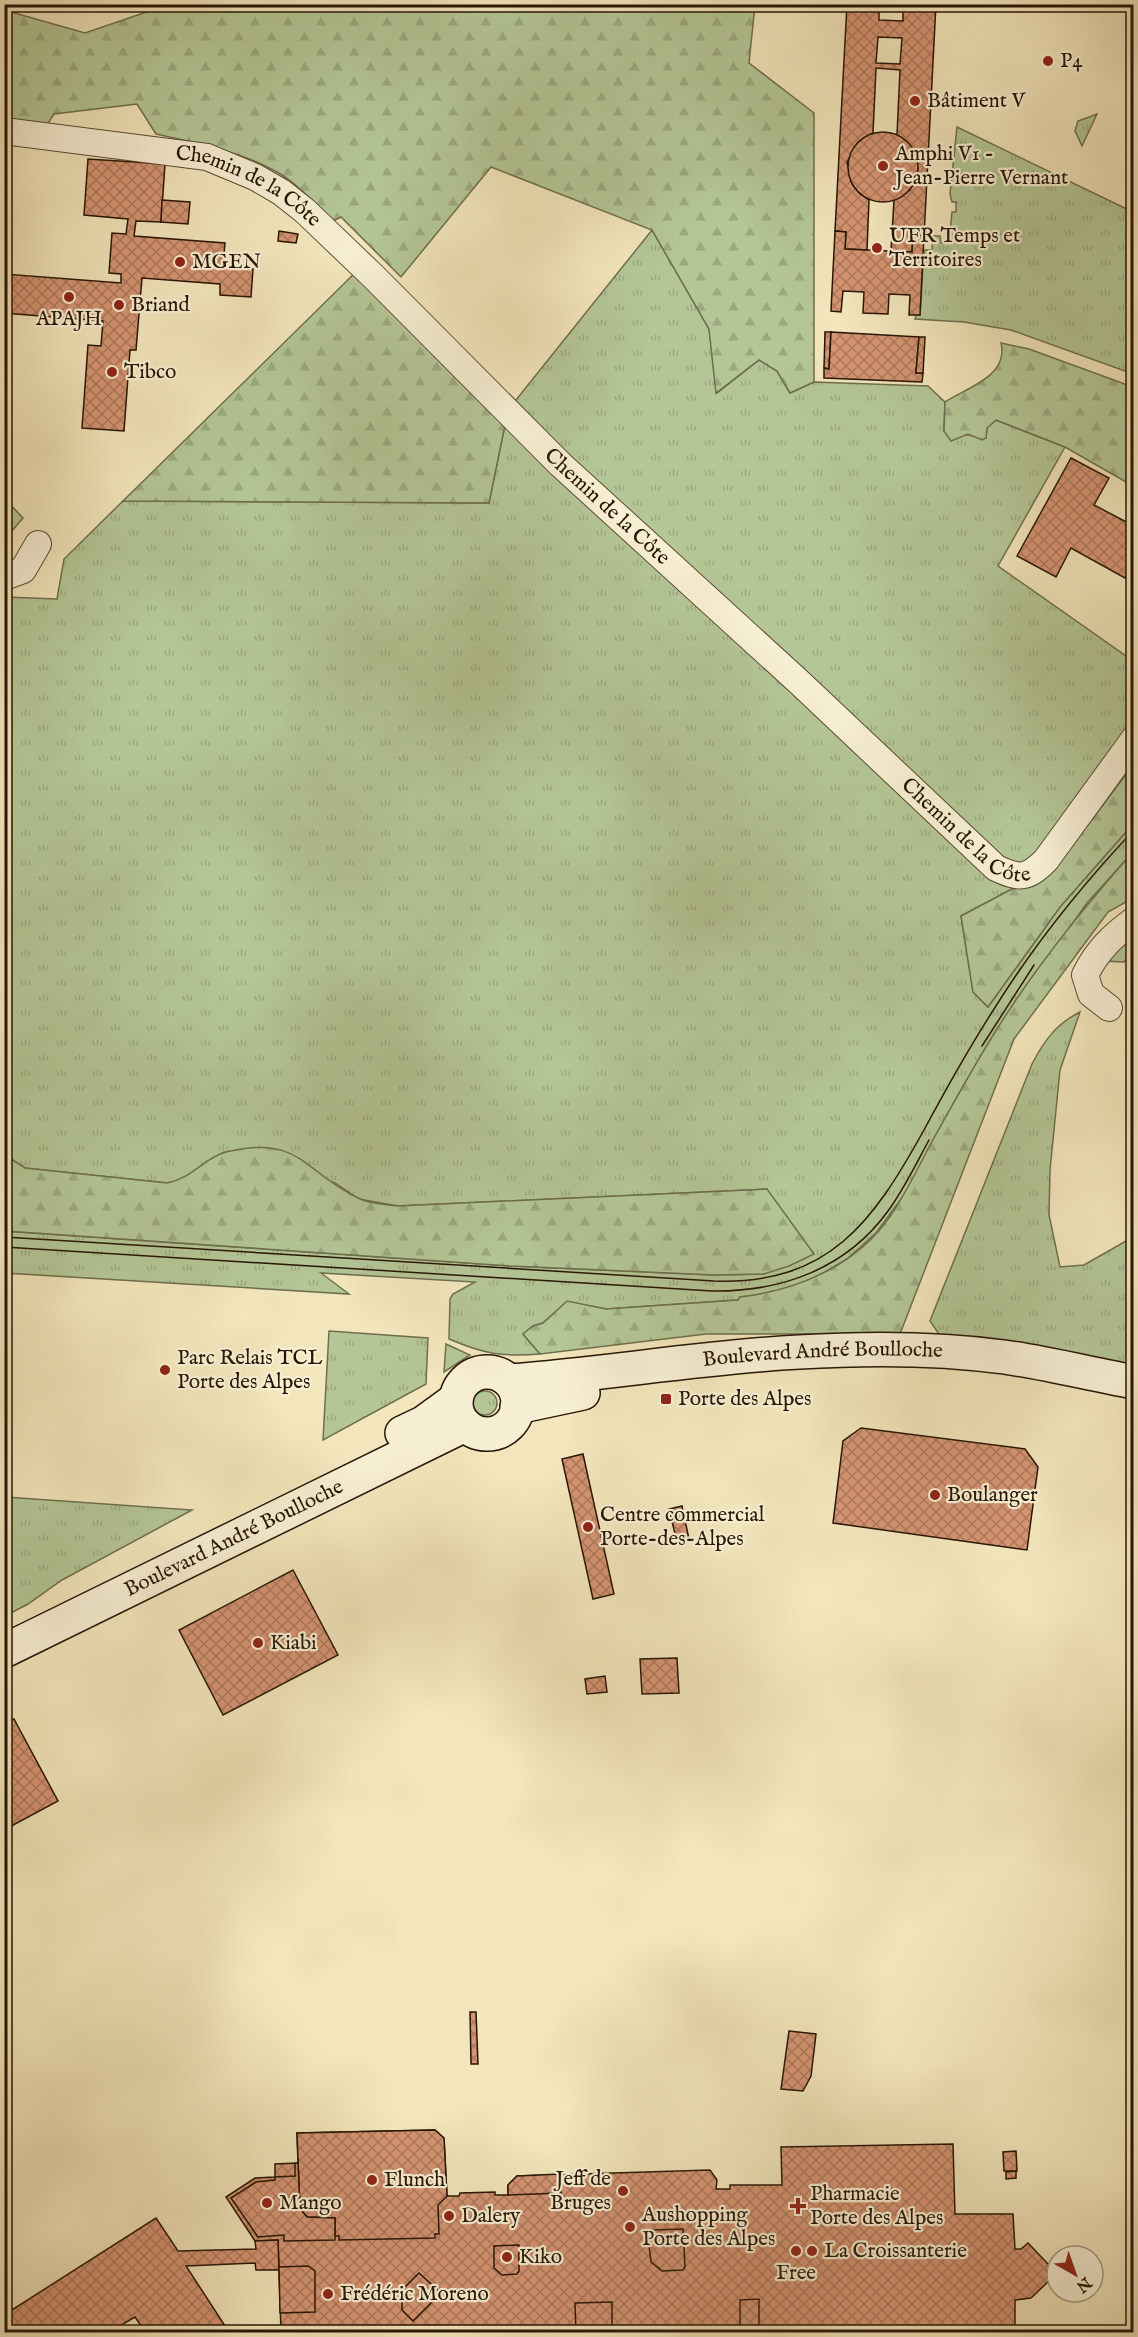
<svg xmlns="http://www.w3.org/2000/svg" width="1138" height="2337" font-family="'IM FELL English',serif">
<defs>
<pattern id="grass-tufts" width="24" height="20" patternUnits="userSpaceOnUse" patternTransform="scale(1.5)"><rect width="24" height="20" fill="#b4c696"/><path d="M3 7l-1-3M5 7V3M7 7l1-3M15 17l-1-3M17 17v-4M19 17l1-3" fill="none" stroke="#9ba980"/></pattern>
<pattern id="forest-firs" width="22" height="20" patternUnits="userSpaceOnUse" patternTransform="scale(1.5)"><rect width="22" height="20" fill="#b4c696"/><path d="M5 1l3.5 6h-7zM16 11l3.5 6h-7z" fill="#9ba980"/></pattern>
<pattern id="building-cross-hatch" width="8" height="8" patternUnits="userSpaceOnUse" patternTransform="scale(1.5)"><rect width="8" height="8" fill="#d59472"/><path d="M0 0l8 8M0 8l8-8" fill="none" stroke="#ad785c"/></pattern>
</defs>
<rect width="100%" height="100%" fill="#f3e6bc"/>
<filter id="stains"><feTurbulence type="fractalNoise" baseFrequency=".00333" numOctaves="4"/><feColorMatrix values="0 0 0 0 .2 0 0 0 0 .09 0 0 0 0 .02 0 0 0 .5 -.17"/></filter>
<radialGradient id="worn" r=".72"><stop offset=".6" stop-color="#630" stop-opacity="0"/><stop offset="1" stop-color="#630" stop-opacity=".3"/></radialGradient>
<g fill="url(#grass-tufts)" stroke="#6e6e4e" stroke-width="1.5">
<path d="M1097,114l-15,32 -7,-15 3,-10z"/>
<path d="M957,127l176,85v162l-122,-44 -47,-8 -49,-3 1,-4h4l4,-65h8l1,-14h7l1,7h8l3,-31h4v-10h-4l-2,-8z"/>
<path d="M652,230l57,99 8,64 42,-33 18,11 13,22 24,-11 114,4 17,16 -1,29 42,7 1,-10 9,-8 69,27 -67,119 135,95v78l-118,138 -3,12 -51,27 12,76 15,15 72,-100 73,-83v28l-46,51 -89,125 -94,167 -28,38 -29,26 -22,13 -22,11 -38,11 -25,3 -2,3 -132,9 -39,-7 -24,21 -10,3 -10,8 17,20c-38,3 -56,0 -91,-15l1,-40 3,-5 22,-12 -154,-9 28,21 -344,-21 -1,-42 507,35 203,9 50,-1 3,-85 -369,17 -39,-7 -24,-16 -111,-31 -41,28 -16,3 -142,-15 -17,-11 -4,-31 1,-529 52,2 7,-40 59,-58 366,2 19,-93z"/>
<path d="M5,499l18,19 -18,21z"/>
<path d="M1133,933v15l-9,14 -20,-1z"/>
<path d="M1080,1012l-20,58 -10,100 -1,45 11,52 24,-2 49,-28 1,119 -4,15 -189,-34 -11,-16 102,-257c12,-23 24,-40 48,-52z"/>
<path d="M329,1331l99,7 -2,46 -103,56z"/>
<path d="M446,1344l24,11 -26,17z"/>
<circle cx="485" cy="1403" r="12"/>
<path d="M5,1497l187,13 -130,70 -34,24 -23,12z"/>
</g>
<g fill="url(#forest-firs)" stroke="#6e6e4e" stroke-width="1.5">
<path d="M170,4l585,1 -6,58 65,50v269l-24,11 -13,-22 -18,-11 -43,33 -7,-64 -57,-99 -161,-63 -90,110 -60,-60 -8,4c-18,-17 -35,-37 -56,-49 -37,-21 -80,-29 -121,-38l-19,-30 -83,10 -11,17 -38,-4 -1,-117 81,23z"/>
<path d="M362,266l146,144 -19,93 -366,-2z"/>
<path d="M1001,343l28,6 104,38v99l-68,-39 -69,-27 -9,8 -1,10 -4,2 -14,-6 -17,7 -7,-10 1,-29c23,-15 64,-26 56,-59z"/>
<path d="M1133,765v59l-73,83 -72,100 -15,-15 -12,-76 51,-27 25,-5 17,-14z"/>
<path d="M1133,852v46l-25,14 -94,127 -114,295h-194l-166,20 -17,-20 10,-8 10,-3 24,-22 39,8 132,-9 2,-3c59,-7 117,-32 151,-82 15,-22 26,-45 38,-68 22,-40 44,-80 68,-118 40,-64 86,-121 136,-177z"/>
<path d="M5,1126l3,31 17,11 142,15c26,-5 38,-26 59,-31 75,-18 77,20 132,46 11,6 28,6 40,8l369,-17 47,65 -25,12 -25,8 -50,1 -203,-9 -506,-35z"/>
</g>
<g fill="url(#building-cross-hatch)" stroke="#271505" stroke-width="1.5" fill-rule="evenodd">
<path d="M847,4h32v16l24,1v-17h33l-12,232 -11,-1 -1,17 -21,-1 3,-51 16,-10 8,-21 -6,-21 -15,-13 3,-65 -24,-2 -3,65 -15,9 -11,20 5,22 7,9 10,7 -2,50 -22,-1 1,-17 -11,-1zM878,37l24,1 -2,26 -24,-1z"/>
<circle cx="883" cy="167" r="35"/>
<path d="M88,159l77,5 -4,58 -25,-1 -2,15 91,7 -2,23 30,3 -2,28 -31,-2v-11l-78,-6 -6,72h-6l-6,81 -42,-3 6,-83 13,1 2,-25 -99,-8v-39l117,9v-9l-12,-1 3,-40 14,1 2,-15 -44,-4z"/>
<path d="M162,200l28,2 -2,22 -27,-2z"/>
<path d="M279,231l19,3 -2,9 -18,-2z"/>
<path d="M835,231l11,1 -1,17 67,3 1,-17 11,1 -4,79h-11l1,-20 -21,-1 -1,20 -25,-1 1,-21 -21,-1 -2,21 -10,-1z"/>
<path d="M825,332h6l-2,37 -5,-1z"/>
<path d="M831,332l88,5 -3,36h7l-1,9 -98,-4v-10l5,1z"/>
<path d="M919,337h6l-2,36h-7z"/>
<path d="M1071,458l38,20 -15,27 40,21v37l-9,15 -54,-30 -15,29 -39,-21z"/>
<path d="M861,1428l164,21 13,18 -11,83 -194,-27 10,-82z"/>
<path d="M583,1454l31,140 -21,5 -31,-140z"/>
<path d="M682,1506l7,33 -12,3 -8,-33z"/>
<path d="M293,1570l45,85 -115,60 -44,-85z"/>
<path d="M677,1658l2,35 -37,1 -2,-35z"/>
<path d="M605,1676l2,16 -20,2 -2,-15z"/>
<path d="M14,1719l44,82 -54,29v-106z"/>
<path d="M470,2012h6l2,52h-7z"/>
<path d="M789,2031l27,3 -5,42 -8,15 -22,-2z"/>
<path d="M435,2130l9,8 3,58h12l1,-3 35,-1v3h13v-10l9,-9 193,-6 7,10 -1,9h14v-4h52l-1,-38 172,-3 2,70h58l2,35h6l7,-6 22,23 -3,5 6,6 -22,21 -16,2v32h-734l-3,-92 -23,1 -29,-44 29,-19 20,-1v-13l23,-1 -1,-30z"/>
<path d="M435,2130l9,8 3,58 -9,9 1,29h-4v4l-96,2v-4h-4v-18l-28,-1 -7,-8 -3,-76z"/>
<path d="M1016,2151l1,20h-13l-1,-19z"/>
<path d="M295,2163h3l2,46 7,8 28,1v22l-51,1v-6l-26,2 -27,-39 25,-16 19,-2v-3l20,-1z"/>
<path d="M1016,2171v7l-10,1v-7z"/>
<path d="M560,2174l1,19 -53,2v-10l9,-9z"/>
<path d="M156,2218l22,33 78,-2 -1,-8 23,-1 1,30h-23l-1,-7 -69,3 43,66h-88l3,-2 -9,-13 -17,10 4,5h-118v-17z"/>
<path d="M683,2229l2,38 -2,3 -21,1 -11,-9 -3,-26 5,-6z"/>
<path d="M519,2245v26l-2,3 -15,1 -8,-7v-22z"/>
<path d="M308,2266l7,5v41l-35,1 -1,-46z"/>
<path d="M419,2273l22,20 -28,28 -11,-11v-20z"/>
<path d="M759,2299v33h-19v-32z"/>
<path d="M612,2302v30h-36l-1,-29z"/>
</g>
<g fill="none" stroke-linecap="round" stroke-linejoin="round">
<g stroke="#5a4933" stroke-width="28">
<g id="street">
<path id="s1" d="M4,131l203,26 48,20 26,15 24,19 69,66 186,187 239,218 197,186c24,11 31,11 50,-8l88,-121"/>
<path d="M4,577l19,-7 15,-26"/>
<path d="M1109,1008l-18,-14 -6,-19c12,-24 27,-39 49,-55"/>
</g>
</g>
<g stroke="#271505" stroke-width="36">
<g id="secondary">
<circle cx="487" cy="1403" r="31"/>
<path id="s2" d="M509,1381c97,-7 193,-24 290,-29 67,-4 139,-4 205,5 43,6 86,17 130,25"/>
<path d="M517,1407l66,-14"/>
<path d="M402,1433l21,-10 33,-24"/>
<path id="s3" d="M4,1651l461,-226"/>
</g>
</g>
<use href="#street" stroke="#f7efd3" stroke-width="26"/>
<use href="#secondary" stroke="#f7efd3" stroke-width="33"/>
<g stroke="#271505" stroke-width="1.5">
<path d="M982,1046l52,-81"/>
<path d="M4,1237l710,44c115,4 159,-59 210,-151 22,-41 45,-82 70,-121 40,-64 88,-124 140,-179"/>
<path d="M4,1247l708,44c69,1 134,-22 176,-80 16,-22 28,-47 41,-71"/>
</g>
</g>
<g fill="#8f2418" stroke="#f7efd3" stroke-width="2">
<circle cx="1048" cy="61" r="6"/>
<circle cx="915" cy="101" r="6"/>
<circle cx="883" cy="166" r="6"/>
<circle cx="877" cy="248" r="6"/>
<circle cx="180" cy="262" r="6"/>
<circle cx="69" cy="297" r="6"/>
<circle cx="119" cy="305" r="6"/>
<circle cx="112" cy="372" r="6"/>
<circle cx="165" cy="1370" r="6"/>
<rect x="660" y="1393" width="12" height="12" rx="3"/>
<circle cx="935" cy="1495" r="6"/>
<circle cx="588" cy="1527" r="6"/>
<circle cx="258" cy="1643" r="6"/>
<circle cx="372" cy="2180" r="6"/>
<circle cx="623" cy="2191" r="6"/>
<circle cx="267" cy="2203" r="6"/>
<path d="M795 2197h6v6h6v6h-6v6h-6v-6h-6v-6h6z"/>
<circle cx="449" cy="2216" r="6"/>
<circle cx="630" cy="2227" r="6"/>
<circle cx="796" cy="2251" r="6"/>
<circle cx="812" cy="2251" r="6"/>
<circle cx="507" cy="2257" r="6"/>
<circle cx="328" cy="2294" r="6"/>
</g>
<g text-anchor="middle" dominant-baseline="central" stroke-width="4.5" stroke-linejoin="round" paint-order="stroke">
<g font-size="21" fill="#271505" stroke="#f7efd3" text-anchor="start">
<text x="1060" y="61">P4</text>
<text x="927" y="101">Bâtiment V</text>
<text x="895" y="154">Amphi V1 -<tspan x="895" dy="24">Jean-Pierre Vernant</tspan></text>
<text x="889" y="236">UFR Temps et<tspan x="889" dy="24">Territoires</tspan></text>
<text x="192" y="262">MGEN</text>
<text x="131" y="305">Briand</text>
<text x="69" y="319" text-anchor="middle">APAJH</text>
<text x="124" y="372">Tibco</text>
<text x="177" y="1358">Parc Relais TCL<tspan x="177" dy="24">Porte des Alpes</tspan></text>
<text x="678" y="1399">Porte des Alpes</text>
<text x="947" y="1495">Boulanger</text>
<text x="600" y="1515">Centre commercial<tspan x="600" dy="24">Porte-des-Alpes</tspan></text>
<text x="270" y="1643">Kiabi</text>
<text x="611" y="2179" text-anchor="end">Jeff de<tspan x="611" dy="24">Bruges</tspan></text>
<text x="384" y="2180">Flunch</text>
<text x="810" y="2194">Pharmacie<tspan x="810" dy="24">Porte des Alpes</tspan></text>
<text x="279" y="2203">Mango</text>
<text x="642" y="2215">Aushopping<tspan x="642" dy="24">Porte des Alpes</tspan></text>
<text x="461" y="2216">Dalery</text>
<text x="824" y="2251">La Croissanterie</text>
<text x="519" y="2257">Kiko</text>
<text x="796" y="2273" text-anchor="middle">Free</text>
<text x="340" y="2294">Frédéric Moreno</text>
</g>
<g font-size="21" fill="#271505" stroke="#f7efd3">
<text stroke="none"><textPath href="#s1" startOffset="254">Chemin de la Côte</textPath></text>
<text stroke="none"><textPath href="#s1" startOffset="740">Chemin de la Côte</textPath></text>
<text stroke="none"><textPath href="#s1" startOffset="1226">Chemin de la Côte</textPath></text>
<text stroke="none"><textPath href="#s2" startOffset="315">Boulevard André Boulloche</textPath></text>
<text stroke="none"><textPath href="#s3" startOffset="256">Boulevard André Boulloche</textPath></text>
</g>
</g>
<rect width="1138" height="2337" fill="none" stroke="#f3e6bc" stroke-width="24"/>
<rect x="6" y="6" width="1126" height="2325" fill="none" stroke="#271505" stroke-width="3"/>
<rect x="12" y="12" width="1114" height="2313" fill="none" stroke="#271505" stroke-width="1.5"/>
<g transform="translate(1075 2274) rotate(140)"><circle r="28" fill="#f7efd3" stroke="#a49881" stroke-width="1.5"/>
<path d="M0-4.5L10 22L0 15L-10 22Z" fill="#8f2418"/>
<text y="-9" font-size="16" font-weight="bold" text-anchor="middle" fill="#271505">N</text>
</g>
<rect width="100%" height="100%" filter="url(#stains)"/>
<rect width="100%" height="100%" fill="url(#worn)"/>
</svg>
